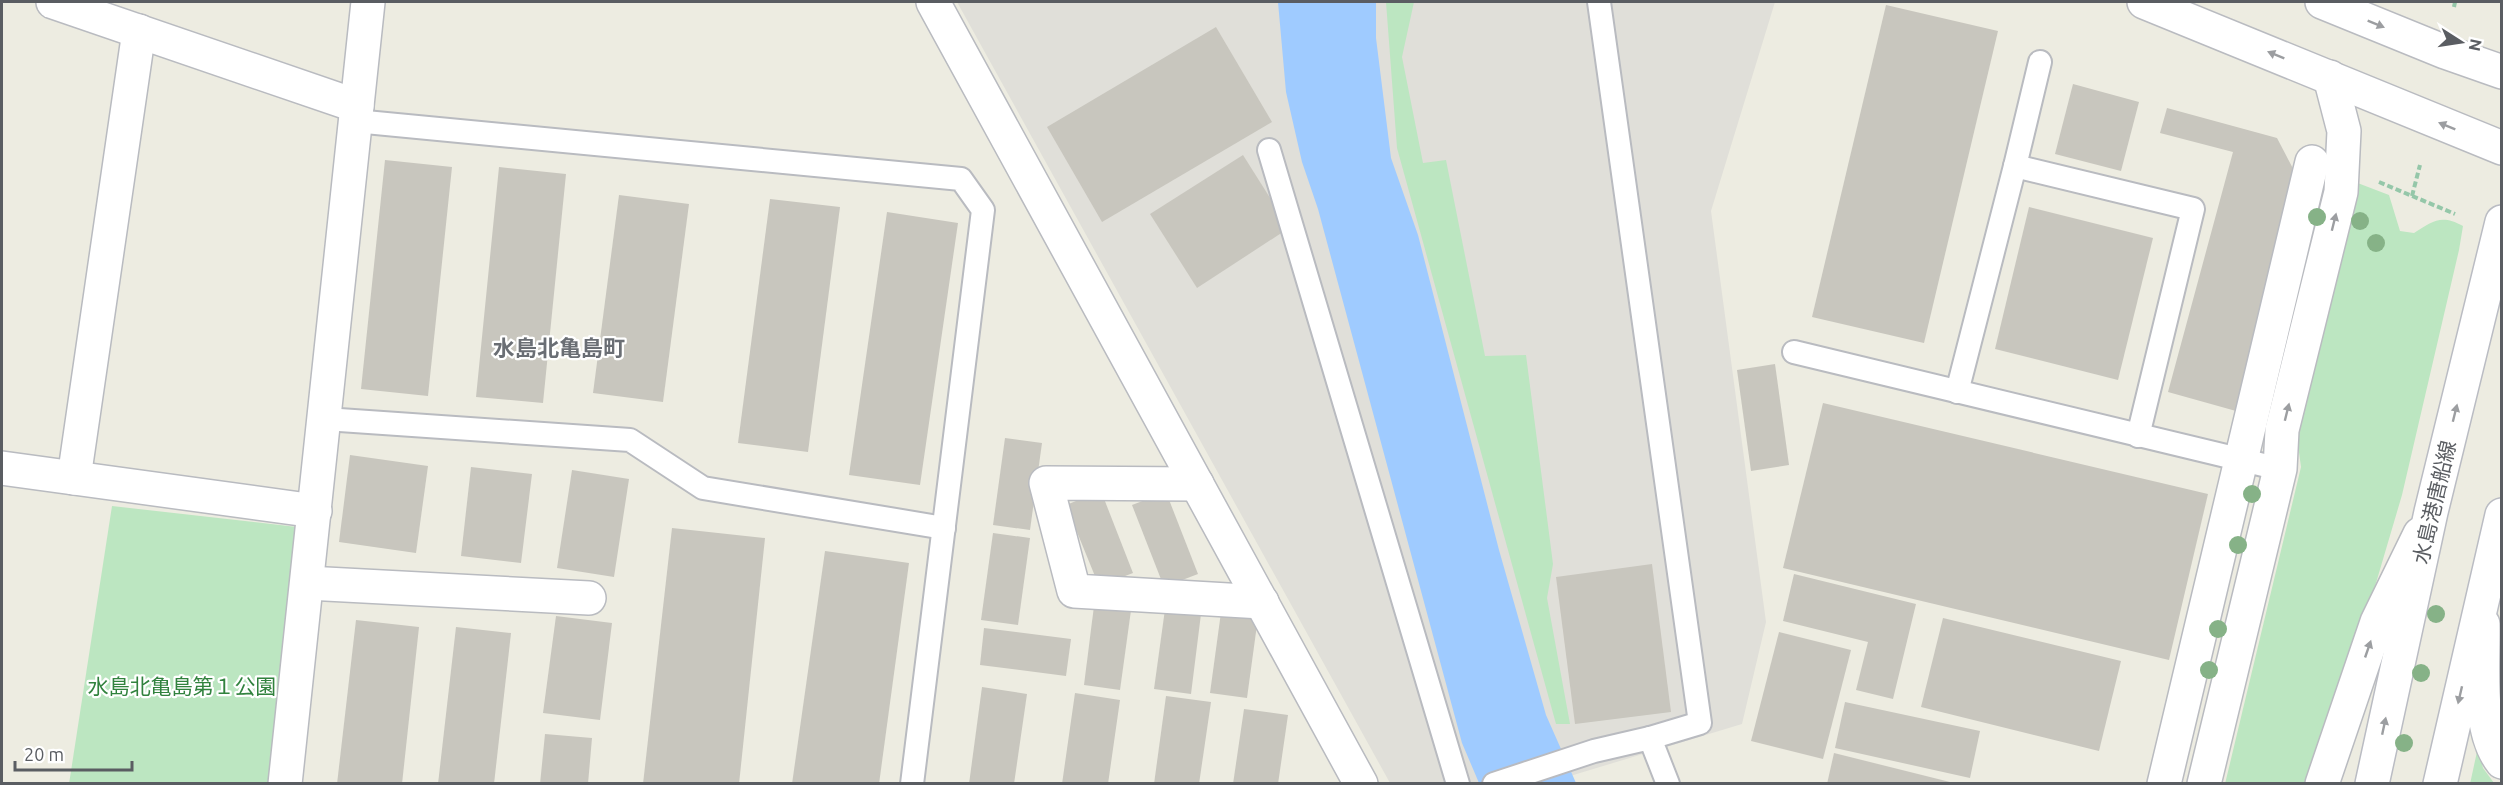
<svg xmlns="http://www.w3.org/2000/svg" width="2503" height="785" font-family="Ubuntu,'Noto Sans JP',sans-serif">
<rect width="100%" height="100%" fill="#edece1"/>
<path fill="#e0dfd9" d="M957,2h818l-64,209 55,411 -24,102 -195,59h-157z"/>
<g fill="#bce6c1">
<path d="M1386,2h28l-12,55 21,106 23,-3 39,196 41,-1 27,209 -6,34 23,126h-14l-159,-576z"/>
<path d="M2355,182l34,13 11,36 14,2c19,-12 27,-19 49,-7l-4,24 -57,245 -26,88 -71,200 -80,1 76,-317 -6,-44z"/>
<path d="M112,506l185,21 -27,256 -201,1z"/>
<path d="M2478,747l5,21 11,15 -24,1z"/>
</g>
<path fill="#9fcbff" d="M1278,2h98v36l15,120 27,77 81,315 47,165 30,68h-97l-17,-40 -144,-534 -16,-47 -16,-70z"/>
<g fill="#c8c6be">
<path d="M1886,5l112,26 -74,312 -112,-26z"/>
<path d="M1216,27l56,95 -170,100 -55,-95z"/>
<path d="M2073,84l66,18 -18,69 -66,-17z"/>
<path d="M2167,108l110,30 22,42 -63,231 -68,-19 65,-240 -73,-19z"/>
<path d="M1243,155l46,73 -92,60 -47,-74z"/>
<path d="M385,160l67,7 -24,229 -67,-7z"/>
<path d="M499,167l67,7 -23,229 -67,-6z"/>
<path d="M619,195l70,9 -26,198 -70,-9z"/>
<path d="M770,199l70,8 -32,245 -70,-9z"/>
<path d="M2029,207l124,31 -35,142 -123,-31z"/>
<path d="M887,212l71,11 -38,262 -71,-10z"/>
<path d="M1775,364l14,101 -38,6 -14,-101z"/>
<path d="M1823,403l385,91 -39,166 -386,-92z"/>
<path d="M1005,438l37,5 -12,87 -37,-5z"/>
<path d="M350,455l78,11 -12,87 -77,-11z"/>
<path d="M471,467l61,7 -11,89 -60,-7z"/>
<path d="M572,470l57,9 -15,98 -57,-9z"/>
<path d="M1101,491l32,82 -34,13 -33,-81z"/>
<path d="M1166,492l32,82 -34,13 -32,-82z"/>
<path d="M672,528l93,10 -26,246h-96z"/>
<path d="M993,533l37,5 -12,87 -37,-5z"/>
<path d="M825,551l84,12 -30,221h-87z"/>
<path d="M1652,564l19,148 -96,12 -19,-147z"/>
<path d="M1794,574l122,30 -23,95 -37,-9 12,-48 -85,-21z"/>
<path d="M1095,598l37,5 -12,87 -36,-5z"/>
<path d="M1166,602l36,4 -11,88 -37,-5z"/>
<path d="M1222,605l37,5 -12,88 -37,-5z"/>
<path d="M556,616l56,7 -12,97 -57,-7z"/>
<path d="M1943,618l178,43 -22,90 -178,-44z"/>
<path d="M356,620l63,7 -17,157h-65z"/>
<path d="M456,627l55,6 -17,151h-56z"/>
<path d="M984,628l87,11 -5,37 -86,-11z"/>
<path d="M1779,632l72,18 -28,109 -72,-18z"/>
<path d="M982,687l45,7 -13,90h-45z"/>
<path d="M1075,693l45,7 -12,84h-46z"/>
<path d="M1166,696l45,6 -12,82h-45z"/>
<path d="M1845,702l135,29 -10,47 -135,-30z"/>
<path d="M1244,709l44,6 -10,69h-45z"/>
<path d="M545,734l47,4 -4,46h-48z"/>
<path d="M1834,753l120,30v1h-127z"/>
</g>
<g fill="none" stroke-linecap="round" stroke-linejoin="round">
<g stroke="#b9bbc0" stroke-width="26">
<g id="service">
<path d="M1599,2l101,721 -50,15 18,46"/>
<path d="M2040,62l-25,104 178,43 -55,227"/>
<path d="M355,121l606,58 22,31 -71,574"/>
<path d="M1269,150l189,634"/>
<path d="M1794,352l486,117"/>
<path d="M1957,392l58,-226"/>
<path d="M325,419l305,21 73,48 241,40"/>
<path d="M1494,784l100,-33 56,-13"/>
</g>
</g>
<g stroke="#b9bbc0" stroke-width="36">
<path id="pedestrian" d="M2164,784l148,-622"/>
</g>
<g stroke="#b9bbc0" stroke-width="36">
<g id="minor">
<path d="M53,2l304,104"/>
<path d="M933,2l428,782"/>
<path d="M2,468l313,43"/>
<path d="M74,478l65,-447"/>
<path d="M1197,484l-151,-1 28,108 188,11"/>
<path d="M307,583l282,15"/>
<path d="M2483,624c1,39 -7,106 19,138"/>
<path d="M285,784l83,-782"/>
<path d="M2204,784l76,-315 2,-39 59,-238 3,-61 -14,-54"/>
<path d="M2322,784l55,-162 43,-88"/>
</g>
</g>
<g stroke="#b9bbc0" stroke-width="36">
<g id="tertiary">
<path d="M2144,2l358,146"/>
<path d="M2322,2l123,50 57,20"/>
</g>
</g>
<g stroke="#babcc3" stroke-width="36">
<g id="secondary">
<path d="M2372,784l59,-272 71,-290"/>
<path d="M2440,784l62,-269"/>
</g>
</g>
<g stroke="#95c7a9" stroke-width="4" stroke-dasharray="6 3" stroke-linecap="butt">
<path d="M2454,7l1,-5"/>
<path d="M2379,182l76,32"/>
<path d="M2412,196l8,-31"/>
</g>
<use href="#service" stroke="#fff" stroke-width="22"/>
<use href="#pedestrian" stroke="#fff" stroke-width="33"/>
<use href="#minor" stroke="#fff" stroke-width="33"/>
<use href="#tertiary" stroke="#fff" stroke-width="33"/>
<use href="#secondary" stroke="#fff" stroke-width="33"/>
</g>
<g fill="#86b287">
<circle cx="2317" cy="217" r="9"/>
<circle cx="2360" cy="221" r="9"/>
<circle cx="2376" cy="243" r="9"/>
<circle cx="2252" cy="494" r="9"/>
<circle cx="2238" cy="545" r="9"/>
<circle cx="2436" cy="614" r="9"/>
<circle cx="2218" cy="629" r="9"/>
<circle cx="2209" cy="670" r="9"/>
<circle cx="2421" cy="673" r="9"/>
<circle cx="2404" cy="743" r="9"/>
</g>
<defs><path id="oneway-solid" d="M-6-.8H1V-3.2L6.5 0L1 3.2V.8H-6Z" transform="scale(1.5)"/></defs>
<g fill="#9c9ea1">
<use href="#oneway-solid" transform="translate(2376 24) rotate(22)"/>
<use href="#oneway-solid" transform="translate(2276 55) rotate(-158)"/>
<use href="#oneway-solid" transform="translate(2447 126) rotate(-158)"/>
<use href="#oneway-solid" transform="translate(2334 222) rotate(-76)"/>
<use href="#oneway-solid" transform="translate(2287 412) rotate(-76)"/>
<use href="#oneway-solid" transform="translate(2455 413) rotate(-76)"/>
<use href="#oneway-solid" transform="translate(2368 649) rotate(-71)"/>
<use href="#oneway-solid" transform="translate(2460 695) rotate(103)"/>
<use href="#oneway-solid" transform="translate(2384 726) rotate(-78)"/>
</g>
<g text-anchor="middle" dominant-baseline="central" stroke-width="4.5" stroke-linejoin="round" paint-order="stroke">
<g font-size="21" fill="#5a5d62" stroke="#fff">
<text transform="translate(2434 502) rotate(-77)">水島港唐船線</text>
</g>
<g font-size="21" fill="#31823e" stroke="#fff">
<text x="182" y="686">水島北亀島第１公園</text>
</g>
<g font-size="22" font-weight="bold" fill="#6a6e74" stroke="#fff">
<text x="559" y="347">水島北亀島町</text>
</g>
</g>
<rect width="2503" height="785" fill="none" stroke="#5a5d62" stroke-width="6"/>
<g transform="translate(2461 42) rotate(102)" stroke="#ffffff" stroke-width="4.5" paint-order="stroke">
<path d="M0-4.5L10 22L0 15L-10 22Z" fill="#5a5d62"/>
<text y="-9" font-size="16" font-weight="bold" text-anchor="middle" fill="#5a5d62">N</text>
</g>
<path d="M15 761v9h117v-9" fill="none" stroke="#5a5d62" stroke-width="3"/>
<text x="24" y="761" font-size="18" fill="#5a5d62" stroke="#ffffff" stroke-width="4.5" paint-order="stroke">20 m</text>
</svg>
